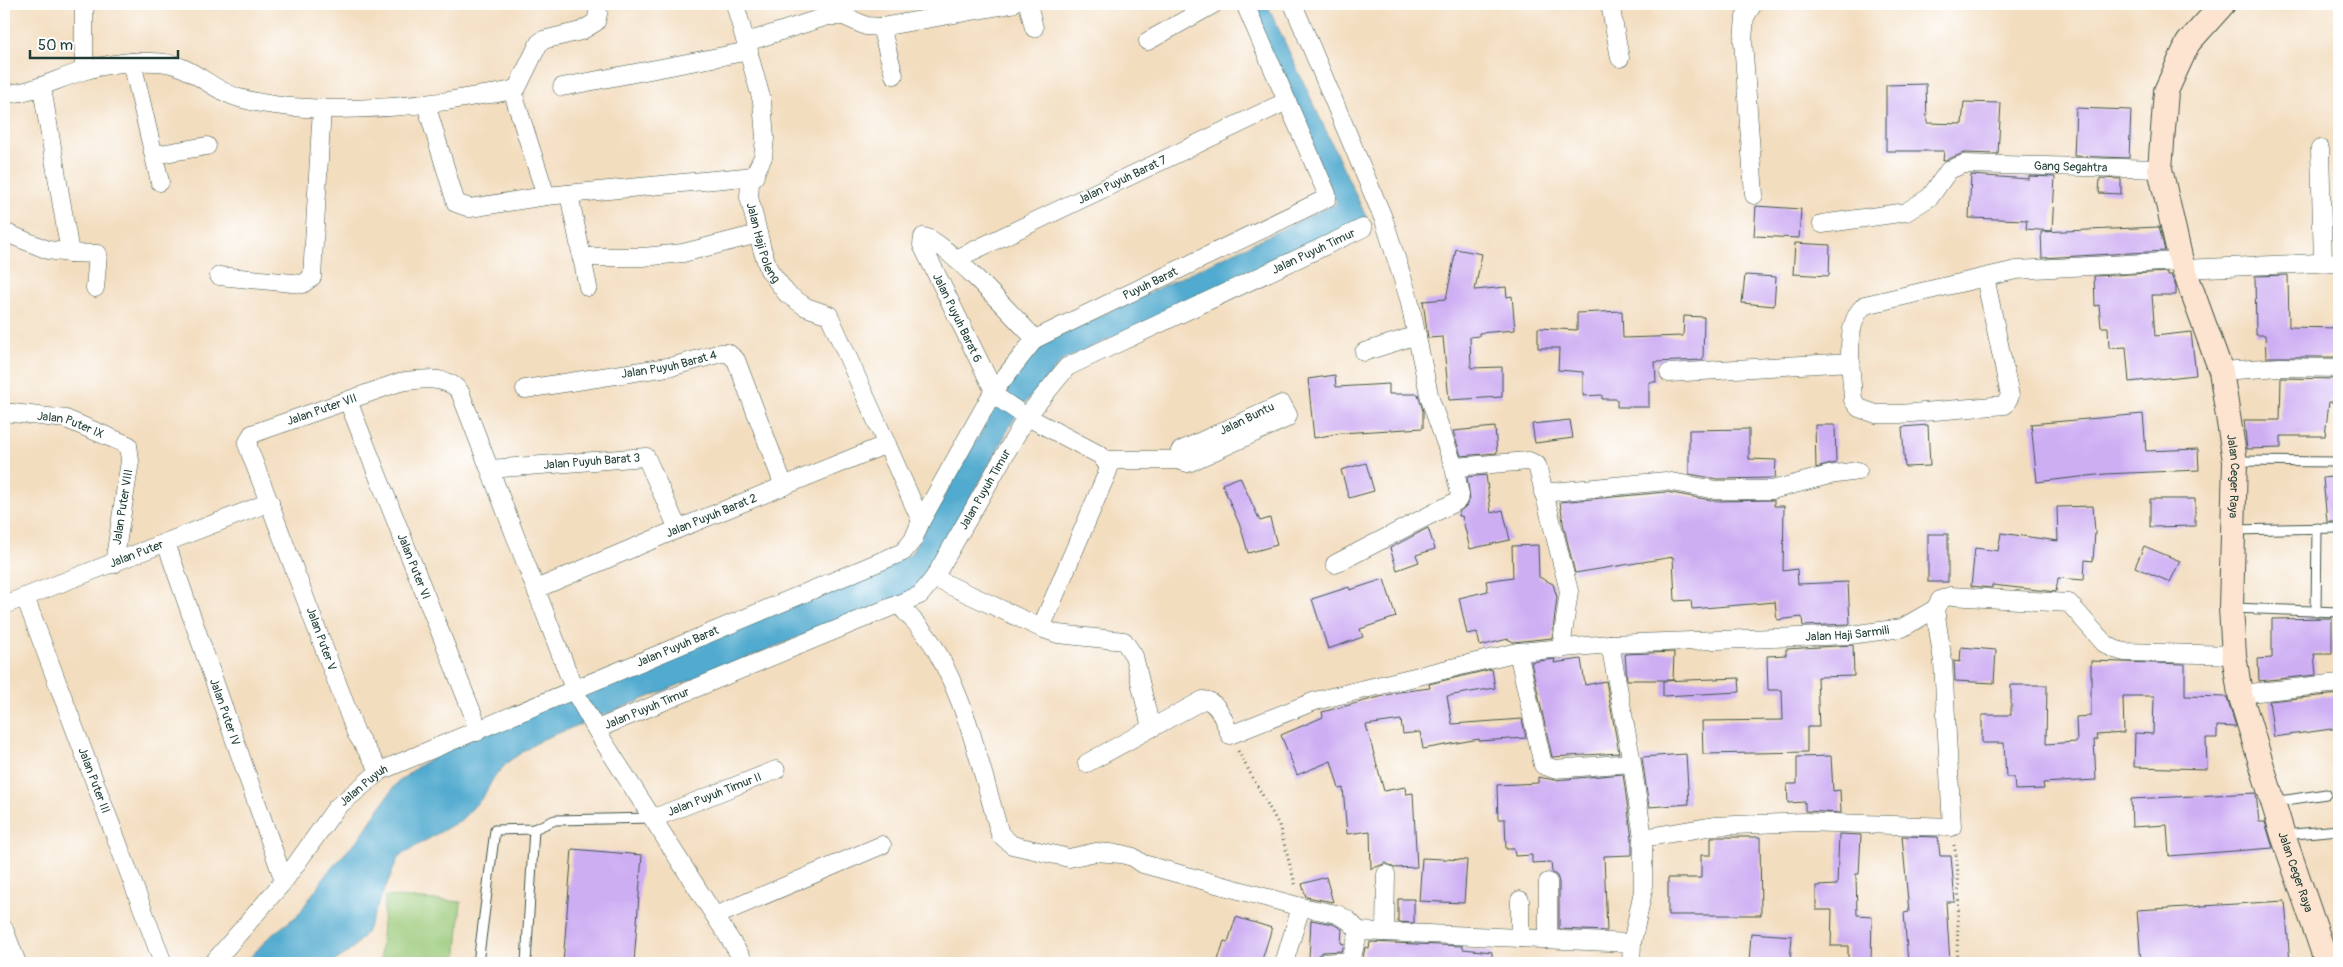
<svg xmlns="http://www.w3.org/2000/svg" width="2343" height="967" font-family="Pangolin,sans-serif">
<rect width="100%" height="100%" fill="#fff"/>
<filter id="ink" filterUnits="userSpaceOnUse"><feTurbulence type="fractalNoise" baseFrequency=".02" numOctaves="2"/><feDisplacementMap in="SourceGraphic" scale="10" xChannelSelector="R" yChannelSelector="G"/><feConvolveMatrix kernelMatrix="1 2 1 2 8 2 1 2 1" color-interpolation-filters="sRGB"/></filter>
<filter id="wash" filterUnits="userSpaceOnUse"><feTurbulence type="fractalNoise" baseFrequency=".0096" numOctaves="4" result="noise"/><feDisplacementMap in="SourceGraphic" scale="20" xChannelSelector="R" yChannelSelector="G"/><feGaussianBlur stdDeviation="1.12" result="paint"/><feColorMatrix in="noise" values="0 0 0 0 0 0 0 0 0 0 0 0 0 0 0 0 0 1.4 0 .05"/><feComposite in="paint" operator="in"/></filter>
<g filter="url(#wash)">
<rect width="100%" height="100%" fill="#f3ddbf"/>
<path fill="#9ac978" stroke="#5c8356" d="M385,896l76,6 -5,61h-76z"/>
<path fill="#51aacf" stroke="#387482" d="M1247,4h20l100,215 -305,142 -43,49 -86,157 -14,19 -17,10 -361,144 -32,21 -15,16 -11,20 -22,23 -62,36 -33,77 -16,18 -18,12h-87l24,-26 29,-22 29,-42 33,-36 36,-53 21,-17 30,-18 463,-194 90,-156 37,-53 300,-143z"/>
<g id="blocks">
<g fill="#ceaef3">
<path d="M1926,84l1,39 35,1 2,-22 37,1 -3,51 -34,-1 -21,8 1,-10h-58v-66z"/>
<path d="M2076,108l55,2 -2,48 -55,-2z"/>
<path d="M1971,175l58,4v-3l26,1 -3,54 -26,-2 1,-9 -58,-2z"/>
<path d="M2100,178l21,1v15l-22,-1z"/>
<path d="M1756,206l45,3 -2,29 -45,-2z"/>
<path d="M2159,227l6,24 -123,7 -1,-26z"/>
<path d="M1795,243l35,2 -1,31 -36,-2z"/>
<path d="M1456,249l26,5 -7,36 31,-3 1,10 5,-1 3,34 -36,3v3l-9,1 1,31 31,-1v30l-53,3 -6,-63 -15,1 -5,-37 23,-2z"/>
<path d="M2167,272v3h4l5,12v8h-24l3,41 36,-4 5,43 -67,7 -3,-35 -17,1 -1,-21h-7l-2,-22 -4,1 -1,-30z"/>
<path d="M1745,275l31,2 -2,29 -32,-3z"/>
<path d="M2288,275l1,52 50,1v29h-73l-1,-22h-9l-1,-59z"/>
<path d="M1622,311l1,27 60,-2 1,-20 20,1 -1,43 -48,2 1,20h-7v25h-32v-8h-15v-4l-19,1v-24l-25,-2 1,-22h-21v-20l39,2v-17z"/>
<path d="M1335,375l1,12 53,-3v10h29l5,17v17l-82,5 -27,5 -6,-59z"/>
<path d="M2281,378l58,1v23h-10l-4,34h-44v12l-34,1 -3,-29h36z"/>
<path d="M2143,414l3,37 52,-2 1,21 -94,4 -68,8 -6,-58z"/>
<path d="M1570,420l3,18 -38,5 -3,-19z"/>
<path d="M1815,425h20l1,38 -20,5z"/>
<path d="M1928,425l2,41 -25,1 -3,-40z"/>
<path d="M1495,427l2,26 -36,3 -8,-25z"/>
<path d="M1749,429v30l27,1 -1,18 -58,1 -28,-5v-44z"/>
<path d="M1366,463l8,28 -25,7 -8,-28z"/>
<path d="M1486,475l5,38 12,-3 7,30 -40,9 -8,-33h-3v-4l7,-6 4,-7 -3,-22z"/>
<path d="M2339,476v46h-12l-4,-44z"/>
<path d="M1240,477l20,44 10,-3 7,27 -29,8 -7,-25 -19,-44z"/>
<path d="M1666,492l50,9 58,-1v6h10l-1,65 14,-2 1,15 50,-2 2,42 -47,2 -1,-9 -25,3 -2,-18 -83,7 -1,-9 -16,1 -2,-44 -98,16 -11,-45 -4,-26z"/>
<path d="M2150,499h45v27l-45,1z"/>
<path d="M2093,506l2,26 -2,29 -8,-1 -1,20 -26,-2 -2,14 -64,-7v3l-21,-2 4,-38 23,3 3,-18 57,8 -1,-34z"/>
<path d="M1428,528l7,21 -19,6 3,7 -22,8 -7,-22z"/>
<rect x="1928" y="534" width="20" height="48"/>
<path d="M1538,545l1,32 14,7 4,13 -5,41 -39,4 -5,-3 -28,7 -3,-14 -10,2 -8,-36 29,-7 -2,-10 27,-4 -1,-31z"/>
<path d="M2144,546l36,15 -10,21 -35,-15z"/>
<path d="M1384,579l12,38 -36,12 3,8 -35,12 -16,-50 37,-12 1,3z"/>
<path d="M2332,618v36h-18l2,21 -57,6 -1,-22 14,-1v-39z"/>
<path d="M1853,645l1,31 -37,1 2,50h-12v25l-104,2 -1,-33 81,-1 -1,-30h-14l-1,-34 19,-1v-6z"/>
<path d="M1961,647l35,3 -2,33 -39,-2 -1,-20 6,1z"/>
<path d="M1674,652l-1,28h-46l-2,-26z"/>
<path d="M1555,659l-1,4 27,-4 4,26 21,-4 13,72 -67,4 -21,-95z"/>
<path d="M2091,661l94,3v32l42,1 9,30 -19,-1v12h-11l1,31 -73,-2 1,-34 18,1 1,-38h-31l1,37 -28,2 1,5h-3l2,40 -53,3 1,6 -29,1 -1,-13h-8l-2,-34h-22v-28h29v-30h36l-1,59 31,-2 -1,-25 15,-1z"/>
<path d="M1492,669l3,19 -48,8 5,28 70,-5 4,19 -47,3v-2l-56,10 -3,-17 -17,2 -2,-14 -35,5 18,66 21,-4 1,7 7,-1 4,74 -23,1 -8,-5 -15,6 -1,-38 -23,3 -4,-46 -4,1 -8,-28 -34,14 -16,-40 42,-18 -1,-5 77,-20 31,-4 -1,-4z"/>
<path d="M1739,678l1,14 -77,4v-15z"/>
<path d="M2339,694v34l-65,9 -5,-36z"/>
<path d="M1686,754l3,50 -40,3 -7,-50z"/>
<path d="M1831,756l2,35 7,-1 1,23 -36,-2v-9l-17,1 -1,-19h10v-27z"/>
<path d="M1623,774l9,65v16l-28,1 3,75 -48,-2v-47l-2,-6 -5,-4 -1,-10 -19,1v-8l-17,1 -1,-7h-8l-1,-30h-7l-1,-34 41,-2v-6l17,3z"/>
<path d="M2256,793l3,29h6l8,26 -104,8 -2,-31 -35,2 -1,-28z"/>
<path d="M1839,834l22,1 -2,39h-3l1,41 15,1 -1,47h-23v-17h-17l1,-36h-16v-24l21,-1z"/>
<path d="M1902,836l36,1 2,19h11l4,46h-9l4,60 -42,1 -4,-50 5,-1z"/>
<path d="M1711,837h49l1,78h-93v-37h33v-23h10z"/>
<path d="M572,849l70,6 -8,108h-71z"/>
<path d="M1422,858l45,2 -3,43 -45,-2z"/>
<path d="M1326,877l7,25 -27,-5 -4,-13z"/>
<path d="M1398,899h16v24l-16,-1z"/>
<path d="M2285,901l5,62h-149l-4,-53z"/>
<path d="M1236,917l36,11 -11,35h-44l7,-22 4,1z"/>
<path d="M1311,920l22,4 9,5 -1,14 3,1 -2,7 -19,1 -9,6h-5z"/>
<path d="M1751,933l41,3 -2,27h-41z"/>
<path d="M1370,942l93,4v3l29,3v11h-130l3,-16 4,1z"/>
</g>
</g>
</g>
<g filter="url(#ink)">
<use href="#blocks" fill-opacity="0" stroke="#3f5549" stroke-width="1"/>
<g fill="none" stroke-linecap="round" stroke-linejoin="round">
<g stroke="#3f5549" stroke-width="11">
<g id="lane">
<path d="M2235,461l104,1"/>
<path d="M2233,530l106,-2"/>
<path d="M2232,608l107,4"/>
<path d="M2316,612l1,-84"/>
<path d="M2273,802l53,-8"/>
<path d="M2283,835l56,-5"/>
<path d="M478,963l17,-133 39,-1 21,-9 99,-2"/>
<path d="M526,963l8,-134"/>
</g>
</g>
<g stroke="#3f5549" stroke-width="19">
<g id="street">
<path id="s1" d="M735,4l27,97 3,37 -2,19 -13,26 -1,14 13,52 7,21 18,24 19,13 23,8 92,206"/>
<path d="M1028,4l6,24"/>
<path d="M1293,4l91,216 25,79 21,100 24,68 6,28 -3,6 -122,63"/>
<path d="M1610,4l10,54"/>
<path d="M1753,4l-8,13 -2,23 11,155"/>
<path d="M881,27l13,48"/>
<path d="M1148,41l66,-37"/>
<path d="M747,42l81,-26h16l22,10 15,1 131,-23"/>
<path d="M132,62l28,120"/>
<path d="M84,70v-66"/>
<path d="M562,87l187,-36"/>
<path d="M42,88l28,165 28,1 -3,34"/>
<path d="M512,90l34,106"/>
<path d="M4,94c29,-1 52,-15 79,-23 22,-7 49,-10 71,-9 37,0 52,26 85,36 65,18 171,11 237,-2 13,-2 29,-3 41,-8l22,-45 4,-3 38,-9 15,-9 2,-8 -1,-10"/>
<path d="M426,104l30,99 14,5 76,-12 209,-20"/>
<path d="M2320,149l3,113"/>
<path d="M154,155l53,-9"/>
<path d="M569,194l19,93"/>
<path id="s2" d="M1822,224l84,-12 24,-15 19,-27 15,-6 196,5"/>
<path d="M4,232l44,18 22,3"/>
<path d="M581,257h62l40,-4 75,-19"/>
<path id="s3" d="M956,259l331,-158"/>
<path d="M2184,269l155,-7"/>
<path d="M219,276l84,8 9,-7 10,-169"/>
<path d="M1985,277l25,119 -5,9 -105,9h-24l-17,-6 -6,-8c-1,-27 -11,-76 12,-95l151,-35 165,-9"/>
<path d="M1364,352l53,-17"/>
<path d="M2221,371l59,-4 59,1"/>
<path d="M1669,373l182,-11"/>
<path id="s4" d="M525,389l149,-23 47,-13h7l8,7 48,126"/>
<path id="s5" d="M348,401l126,316 3,15"/>
<path id="s6" d="M4,412l62,7 62,26 2,16 -16,103"/>
<path d="M1105,460h72l11,3 99,-45 1,-3 -6,-11 -102,47 -3,9"/>
<path d="M1454,467l75,-6 8,4 32,126 -8,58"/>
<path id="s7" d="M490,469l156,-12 32,72"/>
<path d="M1543,493l123,-12 50,9h56l57,-15 29,-4"/>
<path id="s8" d="M166,543l118,338"/>
<path d="M934,578l107,50 67,-157v-6l-8,-10 -78,-41 -25,-17 -75,-152 1,-8c16,-2 97,86 112,102"/>
<path id="s9" d="M536,589l142,-60 209,-85"/>
<path id="s10" d="M25,597l138,366"/>
<path id="s11" d="M4,605l266,-103"/>
<path d="M899,605c13,14 28,28 37,45 32,56 46,122 64,184l12,11 57,13 27,-6 25,2 12,3 10,7 158,43 36,7 11,6 11,11 273,12 -1,20"/>
<path d="M1041,628l17,6 66,7 10,15 17,72"/>
<path d="M1610,644l22,119 11,75v53l-11,52"/>
<path d="M1518,652l25,113 11,4 78,-6"/>
<path d="M2240,694l99,-11"/>
<path id="s12" d="M597,729l323,-134 14,-17 93,-162 40,-49 296,-139"/>
<path id="s13" d="M1087,763l116,-63c16,0 22,24 27,35l85,-34 203,-49 92,-8 240,-9 52,-7 33,-19 5,-9 10,-4 119,7 35,40 10,6 10,3 110,3"/>
<path id="s14" d="M380,771l-24,-38 -109,-289 5,-10 148,-52c19,-3 48,-7 60,10l116,302 24,42 145,227"/>
<path id="s15" d="M654,818l122,-48"/>
<path d="M1643,838l71,-12 90,-4 148,5 -9,-165 -8,-53"/>
<path d="M715,916l167,-71"/>
<path d="M4,929l13,34"/>
<path d="M1385,932l1,-58"/>
<path d="M1520,938v-38"/>
<path d="M1548,939v-57"/>
<path id="s16" d="M213,963l71,-82 52,-73 44,-37 523,-219 10,-12 8,-19 72,-129 42,-53 292,-141v-4l-82,-190"/>
<path d="M1284,963l17,-56"/>
<path d="M1324,963l27,-2"/>
<path d="M1350,963l9,-32"/>
</g>
</g>
<g stroke="#3f5549" stroke-width="26">
<g id="secondary">
<path id="s17" d="M2223,4l-35,39 -22,48 -6,78 21,92 40,110 14,90 -4,147 3,47 6,39 43,141 44,128"/>
</g>
</g>
<g stroke="#3f5549" stroke-width="3" stroke-dasharray="1 4" stroke-linecap="butt">
<path d="M1238,751l41,74 17,62"/>
<path d="M1954,845c8,34 3,82 3,118"/>
</g>
<use href="#lane" stroke="#fff" stroke-width="9"/>
<use href="#street" stroke="#fff" stroke-width="18"/>
<use href="#secondary" stroke="#fde4d1" stroke-width="24"/>
</g>
</g>
<g text-anchor="middle" dominant-baseline="central" stroke-width="4.5" stroke-linejoin="round" paint-order="stroke">
<g font-size="12" fill="#1f3d34" stroke="#fff">
<text stroke="none"><textPath href="#s2" startOffset="269">Gang Segahtra</textPath></text>
<text stroke="none"><textPath href="#s3" startOffset="184">Jalan Puyuh Barat 7</textPath></text>
<text stroke="none"><textPath href="#s1" startOffset="248">Jalan Haji Poleng</textPath></text>
<text stroke="none"><textPath href="#s12" startOffset="894">Jalan Puyuh Timur</textPath></text>
<text stroke="none"><textPath href="#s16" startOffset="1202">Puyuh Barat</textPath></text>
<text transform="translate(957 318) rotate(64)">Jalan Puyuh Barat 6</text>
<text stroke="none"><textPath href="#s4" startOffset="146">Jalan Puyuh Barat 4</textPath></text>
<text stroke="none"><textPath href="#s14" startOffset="439">Jalan Puter VII</textPath></text>
<text transform="translate(1247 419) rotate(-26)">Jalan Buntu</text>
<text stroke="none"><textPath href="#s6" startOffset="68">Jalan Puter IX</textPath></text>
<text stroke="none"><textPath href="#s7" startOffset="102">Jalan Puyuh Barat 3</textPath></text>
<text stroke="none"><textPath href="#s17" startOffset="501">Jalan Ceger Raya</textPath></text>
<text stroke="none"><textPath href="#s12" startOffset="474">Jalan Puyuh Timur</textPath></text>
<text transform="translate(123 507) rotate(-81)">Jalan Puter VIII</text>
<text stroke="none"><textPath href="#s9" startOffset="190">Jalan Puyuh Barat 2</textPath></text>
<text stroke="none"><textPath href="#s11" startOffset="142">Jalan Puter</textPath></text>
<text stroke="none"><textPath href="#s5" startOffset="178">Jalan Puter VI</textPath></text>
<text stroke="none"><textPath href="#s13" startOffset="809">Jalan Haji Sarmili</textPath></text>
<text transform="translate(321 639) rotate(70)">Jalan Puter V</text>
<text stroke="none"><textPath href="#s16" startOffset="578">Jalan Puyuh Barat</textPath></text>
<text stroke="none"><textPath href="#s12" startOffset="54">Jalan Puyuh Timur</textPath></text>
<text stroke="none"><textPath href="#s8" startOffset="179">Jalan Puter IV</textPath></text>
<text stroke="none"><textPath href="#s10" startOffset="196">Jalan Puter III</textPath></text>
<text stroke="none"><textPath href="#s16" startOffset="234">Jalan Puyuh</textPath></text>
<text stroke="none"><textPath href="#s15" startOffset="65">Jalan Puyuh Timur II</textPath></text>
<text stroke="none"><textPath href="#s17" startOffset="906">Jalan Ceger Raya</textPath></text>
</g>
</g>
<rect width="2343" height="967" fill="none" stroke="#fff" stroke-width="20"/>
<path d="M30 50v8h148v-8" fill="none" stroke="#1f3d34" stroke-width="2.5"/>
<text x="38" y="50" font-size="15" fill="#1f3d34" stroke="#ffffff" stroke-width="4" paint-order="stroke">50 m</text>
</svg>
